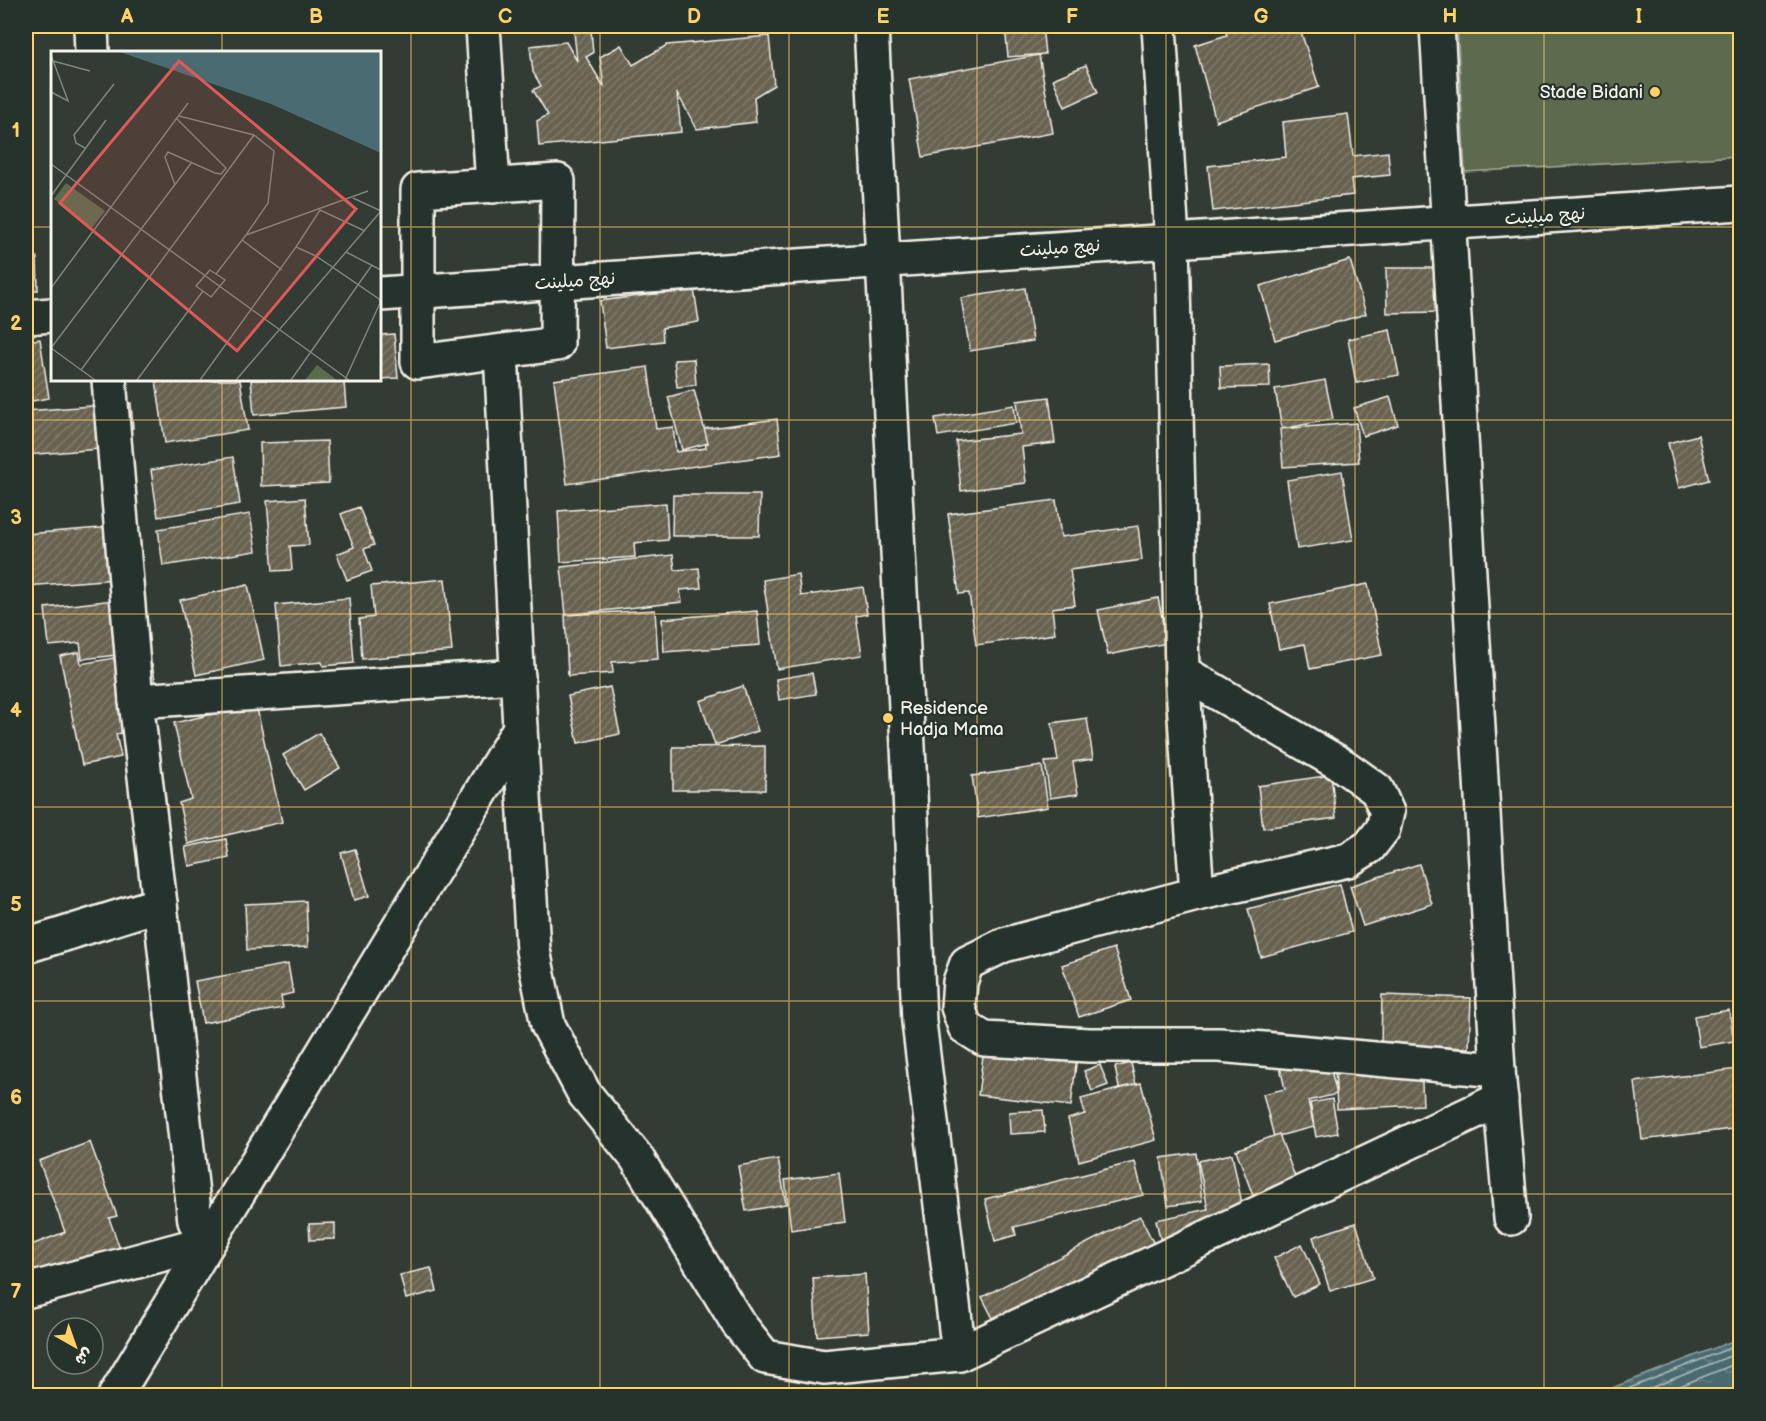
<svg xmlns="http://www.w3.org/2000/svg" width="1766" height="1421" font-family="'Balsamiq Sans','Playpen Sans Arabic',sans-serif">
<defs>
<pattern id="water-ripples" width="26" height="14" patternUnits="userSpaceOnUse" patternTransform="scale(1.5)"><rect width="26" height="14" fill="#4a6b71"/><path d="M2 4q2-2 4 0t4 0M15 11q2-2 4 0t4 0" fill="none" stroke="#658185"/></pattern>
<pattern id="building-hatch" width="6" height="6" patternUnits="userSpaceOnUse" patternTransform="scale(1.5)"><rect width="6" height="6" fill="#686251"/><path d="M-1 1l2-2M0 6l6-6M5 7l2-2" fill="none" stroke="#7e796a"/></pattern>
</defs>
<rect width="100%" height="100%" fill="#333c34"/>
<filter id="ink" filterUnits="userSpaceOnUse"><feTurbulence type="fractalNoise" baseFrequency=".0167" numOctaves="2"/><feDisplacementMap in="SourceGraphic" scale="12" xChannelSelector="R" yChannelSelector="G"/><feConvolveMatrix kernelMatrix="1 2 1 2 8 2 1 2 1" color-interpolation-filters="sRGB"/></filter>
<g filter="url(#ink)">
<path fill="#5b6b4e" stroke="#a8ae9b" stroke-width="1.5" d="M1457,26h283v130l-275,16z"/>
<path fill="url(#water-ripples)" stroke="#8ea1a1" stroke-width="1.5" d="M1740,1338v57h-146z"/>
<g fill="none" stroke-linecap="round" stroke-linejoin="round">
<g stroke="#b0bbb8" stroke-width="1.5">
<path d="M1610,1396l130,-52"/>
<path d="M1631,1396l109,-44"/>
<path d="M1655,1396l85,-34"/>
</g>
</g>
<g fill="url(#building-hatch)" stroke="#f4f1e8" stroke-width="1.5">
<path d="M921,26h63l-62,6z"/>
<path d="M1005,26h37l3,28 -37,3z"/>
<path d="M1224,26h75l20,61 -103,34 -21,-76 32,-10z"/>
<path d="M591,30l2,23 -7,4 18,30 -4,-30 21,-12 12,20 34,-20 102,-9 5,49 -20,12 2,25 -59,7 -20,-36 4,39 -142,14 -2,-25 11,-6 -15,-25 8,-4 -8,-14 -3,-26 36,-4 11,19 -3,-29z"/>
<path d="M1039,55l14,78 -130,24 -14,-78z"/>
<path d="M1086,65l12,27 -33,15 -12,-28z"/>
<path d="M1348,114l5,42 35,-4 2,23 -39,4 2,16 -140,16 -5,-45 78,-9 -3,-35z"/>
<path d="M37,257l1,33 -12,1v-33z"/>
<path d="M1350,260l16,54 -91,26 -15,-54z"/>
<path d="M1386,268h54v44l-53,1z"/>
<path d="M1025,288l8,53 -63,10 -9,-53z"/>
<path d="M694,289l5,33 -37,6 1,13 -57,7 -6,-47z"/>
<path d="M1390,330l9,45 -43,8 -8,-44z"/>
<path d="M394,334l4,44 -18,1v-44z"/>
<path d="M40,339l9,59 -23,4v-61z"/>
<path d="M694,359l2,26 -19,2 -3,-27z"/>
<path d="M1269,364l1,23 -49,1 -1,-22z"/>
<path d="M648,367l8,62 17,-2 3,25 30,-4 -3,-19 74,-10 4,35 -214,30 -13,-104z"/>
<path d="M156,380h84l8,50 -83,13z"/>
<path d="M251,380h125l-32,2 2,25 -92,8z"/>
<path d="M1325,380l8,39 -51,10 -7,-40z"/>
<path d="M694,390l14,53 -26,7 -14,-53z"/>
<path d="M1049,397l6,46 -33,4 4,36 -65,8 -5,-50 65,-7 -4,-33z"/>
<path d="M1390,397l8,28 -35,11 -9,-28z"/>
<path d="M131,403l2,25 -23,1 1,19 -85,7v-44z"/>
<path d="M1014,405l2,18 -78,13 -3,-18z"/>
<path d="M1356,423l3,39 -76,5 -3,-38z"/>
<path d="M1698,435l11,45 -30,8 -11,-45z"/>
<path d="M327,441l2,42 -68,3 -1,-43z"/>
<path d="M233,457l7,47 -82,13 -7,-47z"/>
<path d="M1342,471l11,69 -56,9 -10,-69z"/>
<path d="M673,495h87l-1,41h-87z"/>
<path d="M305,498l4,47 -19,1 2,24 -19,1 -6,-70z"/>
<path d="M1056,500l5,37 77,-11 4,34 -72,10 5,35 -23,3 3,26 -79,11 -7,-52 -10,1 -11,-80z"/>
<path d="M666,503l2,37 -34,3 1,14 -74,5 -3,-51z"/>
<path d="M359,507l15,38 -10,4 8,22 -25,9 -10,-26 17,-7 -13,-33z"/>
<path d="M250,514l6,37 -93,15 -5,-37z"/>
<path d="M125,526l4,52 -103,8v-52z"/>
<path d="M673,555l2,15 24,-2 2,20 -21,2 2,12 -116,13 -5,-48z"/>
<path d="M798,574l3,22 62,-9 4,27 -11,2 6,39 -85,14 -14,-89z"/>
<path d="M445,579l7,72 -90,8 -3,-40 15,-2 -3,-31z"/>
<path d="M1368,584l14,71 -72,14 -5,-25 -26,5 -9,-45z"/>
<path d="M248,585l16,75 -68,15 -16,-75z"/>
<path d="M349,598l5,65 -31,3 -1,-4 -41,4 -5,-61z"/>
<path d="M1158,598l9,45 -59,12 -10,-45z"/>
<path d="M114,600l12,54 -44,5 -2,-16 -31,3 -4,-38z"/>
<path d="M655,610l3,49 -46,3 1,11 -45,3 -3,-61z"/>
<path d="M757,611l3,34 -96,7 -2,-33z"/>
<path d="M79,652l2,12 33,-6 3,14 35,-7 7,34 -27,32 -16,3 5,23 -39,8 -22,-109z"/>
<path d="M812,673l4,21 -37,6 -3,-21z"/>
<path d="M743,686l15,45 -43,14 -15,-44z"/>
<path d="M610,687l10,47 -42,9 -10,-47z"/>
<path d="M256,704l26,118 -94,22 -9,-41 12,-4 -17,-76z"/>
<path d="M1087,718l6,41 -20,3 5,32 -28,4 -5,-36 13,-1 -6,-38z"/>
<path d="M319,733l21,35 -36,22 -21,-35z"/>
<path d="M765,746v44h-92v-43z"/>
<path d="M1042,766l6,41 -70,11 -6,-42z"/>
<path d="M1331,775l5,43 -73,10 -5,-42z"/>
<path d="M226,839l3,19 -40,8 -4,-19z"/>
<path d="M355,849l14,47 -15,4 -13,-47z"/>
<path d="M1419,864l13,40 -69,22 -13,-40z"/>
<path d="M1340,884l12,48 -91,25 -13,-48z"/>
<path d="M306,901l2,46 -61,3 -2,-46z"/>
<path d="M1114,948l17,52 -52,17 -17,-52z"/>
<path d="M288,964l5,29 -12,3 2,12 -80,15 -8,-42z"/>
<path d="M1736,993h4v51z"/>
<path d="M1382,995l89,3 -2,50 -88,-3z"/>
<path d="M1729,1010l5,31 -35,6 -5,-31z"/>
<path d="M985,1040l92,16 -6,50 -93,-11z"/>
<path d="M1327,1055l10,39 -29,7 6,26 -40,10 -11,-43 22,-5 -5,-22z"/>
<path d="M1421,1062l2,43 -86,4 -2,-42z"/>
<path d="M1131,1063l5,22 -17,3 -4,-21z"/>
<path d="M1100,1065l8,20 -16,6 -8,-20z"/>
<path d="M1738,1069l2,59 -98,12 -7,-58z"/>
<path d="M1141,1083l15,57 -77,21 -11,-42 17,-5 -4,-15z"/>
<path d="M1332,1099l6,34 -22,4 -6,-34z"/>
<path d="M1043,1110l2,22 -35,2 -1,-22z"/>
<path d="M1279,1134l22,59 -43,16 -22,-59z"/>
<path d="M90,1142l27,74 -8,2 11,31 -94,35v-37l39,-15 -26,-71z"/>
<path d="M1196,1153l6,48 -34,5 -7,-48z"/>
<path d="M1232,1154l14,70 -85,18 -5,-22 52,-11 -10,-48z"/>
<path d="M778,1159l8,45 -40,7 -8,-45z"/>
<path d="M1135,1162l8,33 -129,32 2,8 -21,6 -10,-42z"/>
<path d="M839,1173l6,49 -54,8 -6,-50z"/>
<path d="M1140,1216l17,34 -157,82 -18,-35z"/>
<path d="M335,1223v16l-25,1 -1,-16z"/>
<path d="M1356,1223l17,55 -43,13 -17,-54z"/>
<path d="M1302,1244l18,40 -27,13 -19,-39z"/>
<path d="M431,1268l6,23 -31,8 -6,-24z"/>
<path d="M865,1274l4,58 -52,4 -4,-58z"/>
</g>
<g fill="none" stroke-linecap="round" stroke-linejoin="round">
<g stroke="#f4f1e8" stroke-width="38">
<g id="street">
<path d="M91,26l1,26"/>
<path d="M483,26l10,160"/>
<path d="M871,26l38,740 10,256 40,332"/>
<path d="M1159,26l13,215 10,431 15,222"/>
<path d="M1437,26l61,1044 13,148"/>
<path d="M558,181l-1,163 -139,18v-172z"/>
<path d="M380,294l1360,-91"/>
<path d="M26,317l26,-2"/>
<path d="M1182,672l160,93 35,25 10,22 -4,17 -14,18 -21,13 -151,34 -193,51 -37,18 -7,19 -2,25 7,20 19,12 105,6h130l279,25"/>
<path d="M136,701l382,-25"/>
<path d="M520,728l13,222 15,75 36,68 52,64 102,166 27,34 59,10 135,-13 542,-255"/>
<path d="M26,946l134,-42 -24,-203 -27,-321"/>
<path d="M26,1291l182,-49 -13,-21 -35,-317"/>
<path d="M115,1396l405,-668 -19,-376"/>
</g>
</g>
<use href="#street" stroke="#26332d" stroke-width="33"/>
</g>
</g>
<path fill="none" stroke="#ffd166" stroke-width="1.5" stroke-opacity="0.55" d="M222,26v26M411,26v1370M600,26v1370M789,26v1370M977,26v1370M1166,26v1370M1355,26v1370M1544,26v1370M26,227h26M380,227h1360M222,380v1016M26,420h1714M26,614h1714M26,807h1714M26,1001h1714M26,1194h1714"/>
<g fill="#ffd166" stroke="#26332d" stroke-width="2">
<circle cx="1655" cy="92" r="6"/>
<circle cx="888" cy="718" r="6"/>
</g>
<g text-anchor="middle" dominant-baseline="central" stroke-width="4.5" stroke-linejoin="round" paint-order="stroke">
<g font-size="18" fill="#f4f1e8" stroke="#26332d" text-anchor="end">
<text x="1643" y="92">Stade Bidani</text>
<text x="900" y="708" text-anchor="start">Residence<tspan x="900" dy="21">Hadja Mama</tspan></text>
</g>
<g font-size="18" fill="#f4f1e8" stroke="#26332d">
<text transform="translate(1545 216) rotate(-4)">نهج ميلينت</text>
<text transform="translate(1060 248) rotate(-4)">نهج ميلينت</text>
<text transform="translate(575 281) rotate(-4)">نهج ميلينت</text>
</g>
</g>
<g transform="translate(51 51)">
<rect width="330" height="330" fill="#333c34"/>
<path d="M15,132l39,28 -13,17 -38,-29zM266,314l20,15h-32z" fill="#5b6b4e"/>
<path d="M69,1h261v101l-110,-49z" fill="#4a6b71"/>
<path fill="none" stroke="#80847c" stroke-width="1.5" d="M0,4l17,46 -17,-9M2,10l37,10M128,65l75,19 20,16 -6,52 -22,32M34,97l-9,-5 -2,-8 40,-51M0,113l298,216M124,134l-10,-28 3,-5 47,21 6,1 5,-6 -49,-49M0,145l55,-76M302,147l28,13M191,189l40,30M245,196l24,-37 45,21M295,201l35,-41M159,219l15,10 -14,17 -15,-11zM165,223l30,-39 122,-44M0,237l137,-185M0,297l141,-186M0,297l44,32M30,319l173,-235M86,329l66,-89M149,329l96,-133 20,9 63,43 1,4 -35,77M185,329l110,-128 35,18M240,329l81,-115"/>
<path fill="#de5a58" fill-opacity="0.15" stroke="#de5a58" stroke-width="3" d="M128,10l177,148 -119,142 -177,-148z"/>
<rect width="330" height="330" fill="none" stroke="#f4f1e8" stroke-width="3"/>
</g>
<rect width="1766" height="1421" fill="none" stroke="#26332d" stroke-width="66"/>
<g transform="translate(75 1346) rotate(140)"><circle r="28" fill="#26332d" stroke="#787f78" stroke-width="1.5"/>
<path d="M0-4.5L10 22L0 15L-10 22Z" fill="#ffd166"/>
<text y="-9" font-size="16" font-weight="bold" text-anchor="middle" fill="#f4f1e8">ش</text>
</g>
<rect x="33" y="33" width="1700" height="1355" fill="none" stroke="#ffd166" stroke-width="2"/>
<g font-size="20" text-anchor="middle" font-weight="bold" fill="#ffd166">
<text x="127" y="23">A</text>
<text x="316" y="23">B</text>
<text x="505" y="23">C</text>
<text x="694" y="23">D</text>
<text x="883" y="23">E</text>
<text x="1072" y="23">F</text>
<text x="1261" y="23">G</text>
<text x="1450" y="23">H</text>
<text x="1639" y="23">I</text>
<text x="16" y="137">1</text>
<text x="16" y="330">2</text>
<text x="16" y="524">3</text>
<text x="16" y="717">4</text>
<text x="16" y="911">5</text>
<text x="16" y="1104">6</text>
<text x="16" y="1298">7</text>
</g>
</svg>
